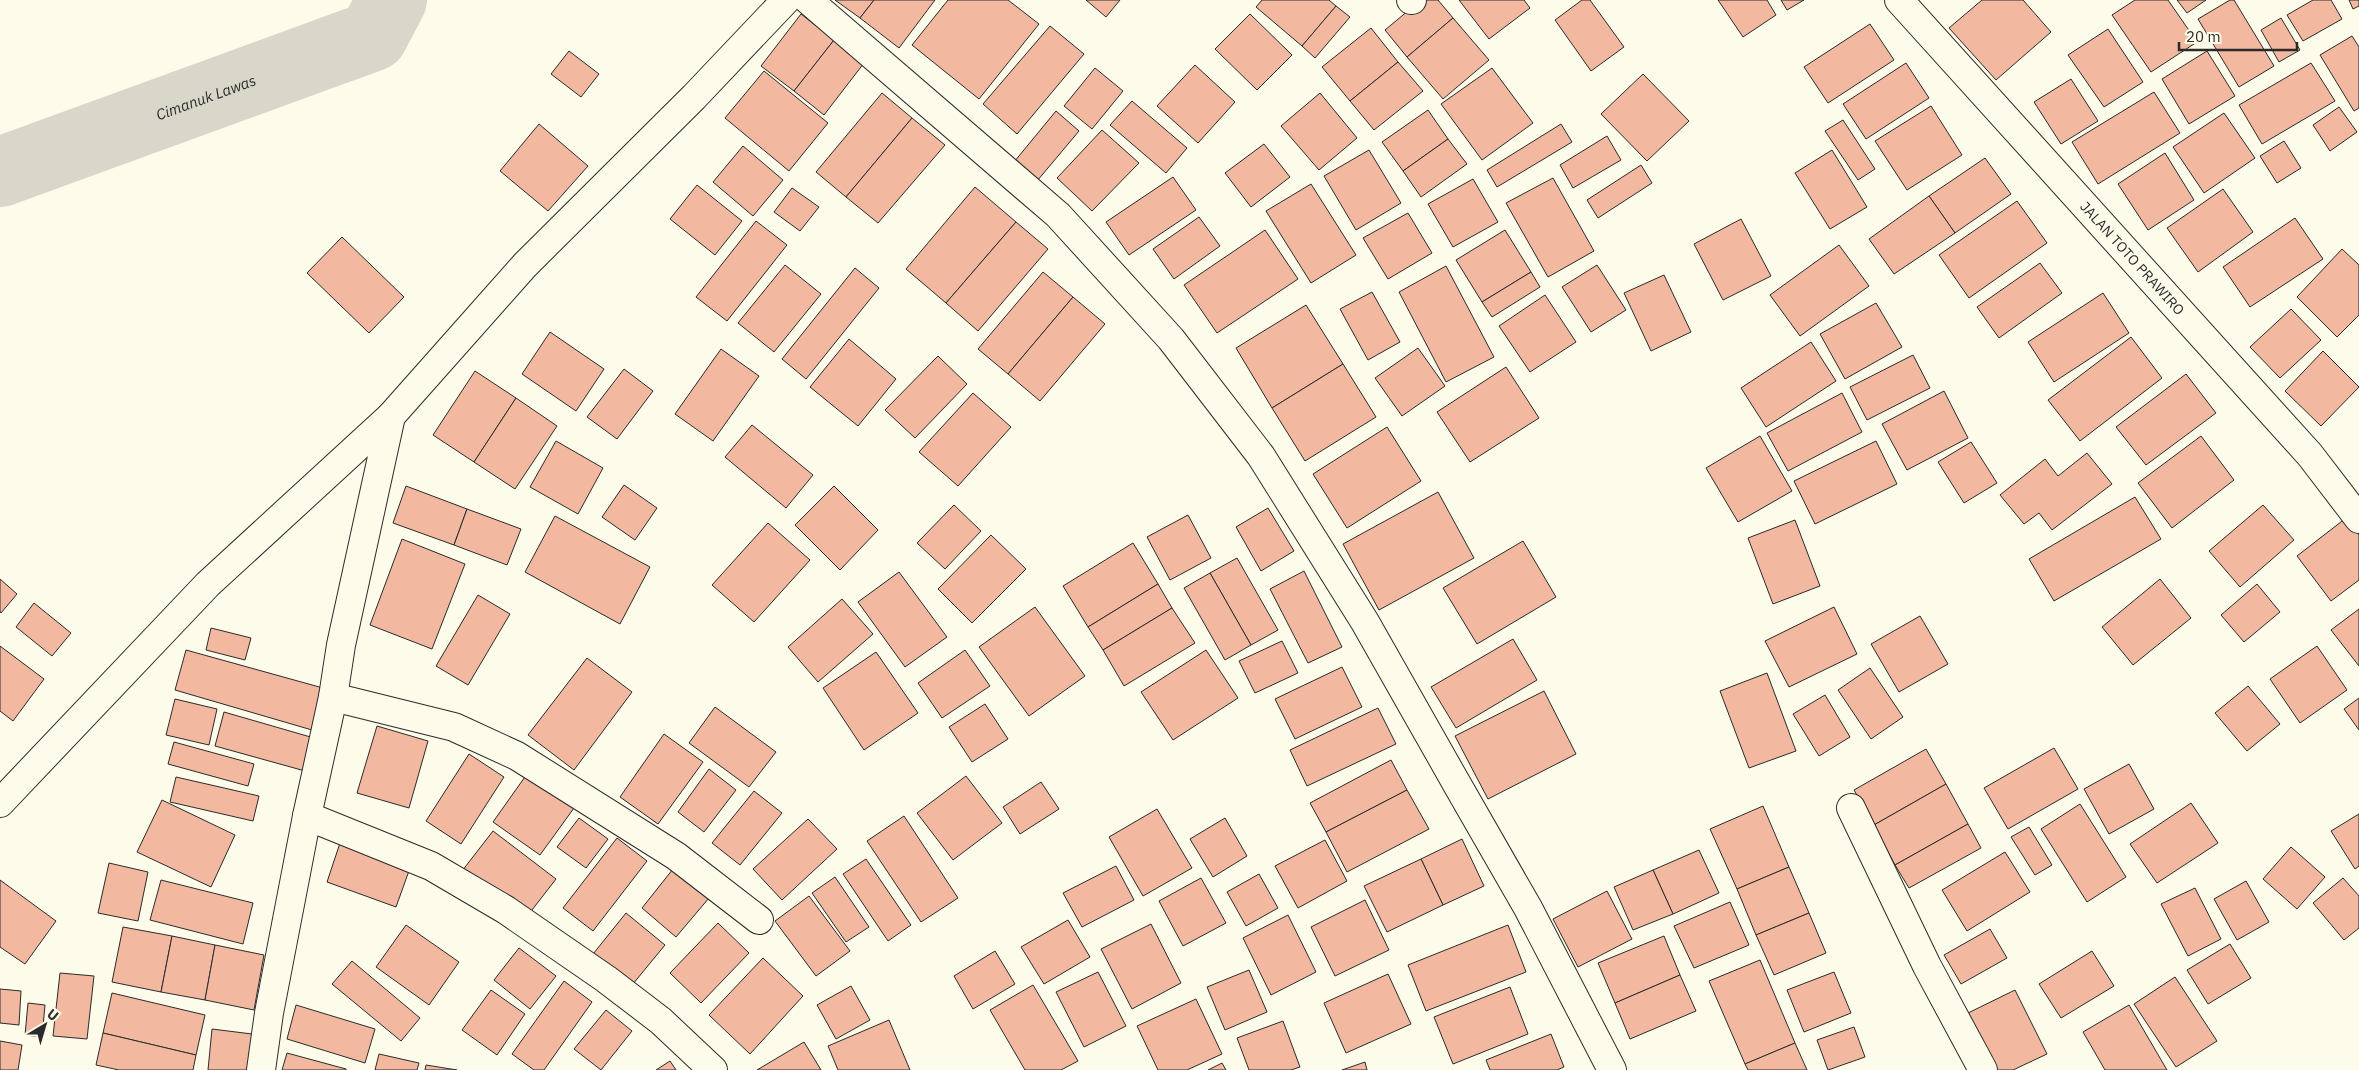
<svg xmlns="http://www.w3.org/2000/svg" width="2359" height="1070" font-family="'IBM Plex Sans',sans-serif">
<rect width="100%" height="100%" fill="#fdfbea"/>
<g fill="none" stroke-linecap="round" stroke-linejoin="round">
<path stroke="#d8d7c9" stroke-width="70" id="s1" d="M0,172l373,-136 19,-36"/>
</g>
<g fill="#f2b8a0" stroke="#2b2b2b">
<path d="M835,0h39l-14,18z"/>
<path d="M874,0h61l-36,48 -39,-30z"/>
<path d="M948,0h60l31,24 -60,75 -67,-54z"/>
<path d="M1086,0h34l-14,17z"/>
<path d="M1262,0h67l7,6 -34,40 -46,-39z"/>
<path d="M1421,0h17l15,18 -46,39 -22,-27z"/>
<path d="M1459,0h65l6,8 -41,31z"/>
<path d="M1582,0h8l34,47 -33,24 -36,-51z"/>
<path d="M1718,0h49l9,15 -33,22z"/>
<path d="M1781,0h23l-17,10z"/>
<path d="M1982,0h41l28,32 -55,48 -47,-52z"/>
<path d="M2135,0h33l29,42 -46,30 -39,-57z"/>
<path d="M2177,0h29l-19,13z"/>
<path d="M2230,0h4l40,66 -35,21 -41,-68z"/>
<path d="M2313,0h18l11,19 -39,22 -16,-26z"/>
<path d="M2349,0h10v6l-6,3z"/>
<path d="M1336,6l14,11 -35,41 -13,-12z"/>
<path d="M801,14l33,26 -40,51 -33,-25z"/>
<path d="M1250,14l42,41 -35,35 -42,-41z"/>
<path d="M1453,18l36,42 -46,39 -36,-42z"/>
<path d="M2281,18l19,32 -21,12 -18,-32z"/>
<path d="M1870,24l24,36 -66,43 -24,-36z"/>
<path d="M1050,26l34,28 -67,80 -34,-30z"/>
<path d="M1371,28l27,34 -48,39 -28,-34z"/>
<path d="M2108,29l35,53 -39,25 -36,-52z"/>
<path d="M2352,36l7,11v61l-5,3 -34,-56z"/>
<path d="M834,40l30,23 -40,52 -30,-24z"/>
<path d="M569,51l30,23 -18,23 -30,-23z"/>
<path d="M2207,51l28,45 -46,28 -27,-45z"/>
<path d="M1398,62l25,29 -49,39 -24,-29z"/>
<path d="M1906,63l23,35 -63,41 -23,-35z"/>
<path d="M2311,63l24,38 -73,43 -23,-39z"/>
<path d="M1195,65l40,37 -37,41 -41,-37z"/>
<path d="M1095,68l28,23 -31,38 -28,-23z"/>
<path d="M1492,68l41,55 -51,37 -41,-56z"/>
<path d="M764,71l64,52 -39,48 -64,-53z"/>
<path d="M1643,74l46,47 -42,40 -46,-47z"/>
<path d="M2071,79l27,42 -37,23 -27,-42z"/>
<path d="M2154,92l26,41 -82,51 -26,-42z"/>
<path d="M882,93l30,25 -66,79 -30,-25z"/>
<path d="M1320,93l37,45 -38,32 -38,-44z"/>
<path d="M1132,101l55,47 -21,25 -56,-48z"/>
<path d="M1931,106l31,49 -55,35 -32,-49z"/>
<path d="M2339,107l18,25 -27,19 -17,-26z"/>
<path d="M1428,110l20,29 -45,32 -21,-29z"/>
<path d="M1056,111l23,20 -42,50 -23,-19z"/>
<path d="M2224,113l31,45 -51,35 -31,-46z"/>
<path d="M912,118l33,27 -67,78 -32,-26z"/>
<path d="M1843,120l32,49 -17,11 -33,-49z"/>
<path d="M539,124l49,42 -40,45 -48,-40z"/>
<path d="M1561,124l11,18 -75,45 -10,-17z"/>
<path d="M1102,130l37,33 -47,48 -35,-33z"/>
<path d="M1607,136l14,24 -48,28 -13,-23z"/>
<path d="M1448,139l19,25 -46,33 -18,-26z"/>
<path d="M2284,141l17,27 -24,15 -17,-27z"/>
<path d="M1264,144l26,33 -39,30 -26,-34z"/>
<path d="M743,146l40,34 -30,36 -40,-34z"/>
<path d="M1369,150l32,53 -45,27 -32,-54z"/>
<path d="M1832,150l35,57 -37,22 -35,-56z"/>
<path d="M2165,153l29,47 -46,30 -30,-46z"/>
<path d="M1985,158l26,36 -56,39 -26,-37z"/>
<path d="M1641,165l11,18 -54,35 -11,-18z"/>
<path d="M1173,177l23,33 -67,45 -23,-33z"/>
<path d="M1553,178l41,73 -46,26 -42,-74z"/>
<path d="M1473,179l25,43 -45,25 -25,-43z"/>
<path d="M1311,184l45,71 -45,28 -45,-72z"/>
<path d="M697,185l45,36 -27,34 -45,-36z"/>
<path d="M975,187l41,35 -70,81 -40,-34z"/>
<path d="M792,188l27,19 -19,24 -26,-19z"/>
<path d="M2223,189l30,43 -55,40 -31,-44z"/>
<path d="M1929,196l26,37 -61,41 -25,-35z"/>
<path d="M2017,201l30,42 -78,55 -30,-43z"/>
<path d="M1408,213l24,40 -44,26 -25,-41z"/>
<path d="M1199,217l21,29 -46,33 -21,-30z"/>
<path d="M2295,218l28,41 -73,48 -27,-40z"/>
<path d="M1741,219l30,57 -48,24 -29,-56z"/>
<path d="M756,221l31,24 -60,76 -31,-24z"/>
<path d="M1016,222l32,27 -70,82 -32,-28z"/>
<path d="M1265,230l33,49 -81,54 -33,-48z"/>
<path d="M1505,230l26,42 -49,30 -26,-42z"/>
<path d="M342,237l62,60 -35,36 -62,-60z"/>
<path d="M1839,245l30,41 -69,50 -30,-41z"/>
<path d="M2342,249l17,16v50l-22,22 -40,-40z"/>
<path d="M2040,263l22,30 -63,45 -22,-31z"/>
<path d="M785,265l36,29 -47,58 -36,-29z"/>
<path d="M1597,265l29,45 -35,22 -29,-45z"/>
<path d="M1446,266l48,91 -48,25 -47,-90z"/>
<path d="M855,268l24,20 -73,91 -24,-20z"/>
<path d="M1043,272l30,25 -65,77 -30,-25z"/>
<path d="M1531,272l9,15 -48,30 -10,-15z"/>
<path d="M1664,275l27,57 -40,19 -27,-58z"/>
<path d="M1372,292l28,50 -32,18 -28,-51z"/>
<path d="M2103,293l26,40 -75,49 -26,-40z"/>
<path d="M1545,295l31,47 -46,30 -31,-46z"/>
<path d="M1073,297l32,27 -65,77 -32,-27z"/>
<path d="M1876,303l26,44 -57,32 -25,-45z"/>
<path d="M1306,305l37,59 -71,44 -36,-60z"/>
<path d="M2291,309l30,31 -41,38 -30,-31z"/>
<path d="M550,332l54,37 -28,42 -54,-37z"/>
<path d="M2131,337l31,41 -82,63 -32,-41z"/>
<path d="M849,339l47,40 -38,47 -48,-39z"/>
<path d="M1811,342l25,39 -70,46 -25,-39z"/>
<path d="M1418,348l27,38 -43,30 -27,-38z"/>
<path d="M721,349l38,27 -46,65 -38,-27z"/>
<path d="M2323,351l36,36 -38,39 -36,-35z"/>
<path d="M1913,355l17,33 -63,32 -17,-33z"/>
<path d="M938,356l29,28 -52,54 -30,-28z"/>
<path d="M1343,364l33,53 -71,44 -33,-53z"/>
<path d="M1506,367l33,51 -69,44 -33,-50z"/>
<path d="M624,369l29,22 -36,48 -30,-22z"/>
<path d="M475,371l41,27 -42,64 -41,-27z"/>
<path d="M2186,374l30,39 -70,52 -30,-38z"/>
<path d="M1944,391l24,47 -61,32 -25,-46z"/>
<path d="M973,393l38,34 -53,59 -39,-34z"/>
<path d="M1842,393l20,39 -74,39 -21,-38z"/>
<path d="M516,398l41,28 -42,63 -41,-27z"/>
<path d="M752,425l61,50 -27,33 -61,-51z"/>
<path d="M1387,427l34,54 -74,47 -34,-54z"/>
<path d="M1760,436l32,55 -54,31 -32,-54z"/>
<path d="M2201,436l33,44 -62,48 -34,-45z"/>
<path d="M556,441l47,27 -25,46 -48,-27z"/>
<path d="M1876,441l21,43 -82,40 -21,-43z"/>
<path d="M1971,442l26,41 -33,20 -26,-41z"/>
<path d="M2087,453l25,31 -60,46 -13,-17 -15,11 -24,-29 45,-36 13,17z"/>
<path d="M624,485l33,23 -22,32 -33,-23z"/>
<path d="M406,486l61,23 -13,36 -61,-22z"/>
<path d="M834,486l44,44 -38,40 -45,-45z"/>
<path d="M1438,492l36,66 -95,52 -36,-66z"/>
<path d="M2135,497l26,42 -107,62 -25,-42z"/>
<path d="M954,505l27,26 -36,38 -28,-26z"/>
<path d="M2263,505l31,35 -54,47 -31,-36z"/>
<path d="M1268,508l26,43 -33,20 -25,-44z"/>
<path d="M467,509l54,20 -14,36 -53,-20z"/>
<path d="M1188,515l23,43 -41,22 -23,-43z"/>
<path d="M555,516l95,51 -30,57 -95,-52z"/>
<path d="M2346,518l13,17v45l-28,21 -34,-45z"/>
<path d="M1795,520l25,66 -47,18 -25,-66z"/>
<path d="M768,523l42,37 -56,62 -42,-37z"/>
<path d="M991,535l35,34 -54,54 -34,-34z"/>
<path d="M402,539l63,25 -33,85 -62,-24z"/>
<path d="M1523,541l33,56 -79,47 -34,-56z"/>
<path d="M1133,543l25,41 -70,43 -25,-41z"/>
<path d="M1237,558l41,72 -27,15 -41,-72z"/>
<path d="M1304,571l38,76 -34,16 -38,-74z"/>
<path d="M899,572l48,65 -42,30 -47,-65z"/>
<path d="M1210,573l41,72 -26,15 -41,-72z"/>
<path d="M0,579l17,15 -16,19 -1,-2z"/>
<path d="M2160,579l31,39 -58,47 -31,-38z"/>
<path d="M1158,584l14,24 -69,42 -15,-23z"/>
<path d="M2257,584l23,28 -36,30 -23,-27z"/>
<path d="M478,595l32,19 -42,71 -32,-19z"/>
<path d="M842,599l31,35 -55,48 -30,-35z"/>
<path d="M34,603l37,30 -19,23 -36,-29z"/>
<path d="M1035,607l50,69 -56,40 -50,-69z"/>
<path d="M1834,607l23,47 -68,33 -24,-46z"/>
<path d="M1172,608l23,35 -71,43 -21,-36z"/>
<path d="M2359,609v57l-28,-36z"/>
<path d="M1920,616l28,48 -49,28 -28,-48z"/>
<path d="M211,628l40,10 -6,22 -39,-10z"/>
<path d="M1513,639l24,41 -81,48 -25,-41z"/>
<path d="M1282,641l16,32 -43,20 -16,-32z"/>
<path d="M0,646l44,33 -31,42 -13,-10z"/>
<path d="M2317,646l30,44 -47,33 -30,-44z"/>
<path d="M186,650l137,38 -11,42 -137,-40z"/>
<path d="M965,650l25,36 -48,32 -24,-35z"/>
<path d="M1206,650l32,48 -65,42 -32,-48z"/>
<path d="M876,652l42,61 -54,37 -41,-62z"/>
<path d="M587,658l45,34 -58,78 -46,-35z"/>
<path d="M1342,667l20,40 -67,32 -20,-40z"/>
<path d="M1870,668l33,49 -32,22 -33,-49z"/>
<path d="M1767,673l29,78 -47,17 -29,-77z"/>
<path d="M2248,686l32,38 -33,27 -32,-38z"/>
<path d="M1544,691l32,63 -88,45 -33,-63z"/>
<path d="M1825,695l25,42 -31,19 -26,-42z"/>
<path d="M2359,698v32l-15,-21z"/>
<path d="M175,699l42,10 -8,36 -43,-10z"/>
<path d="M985,704l23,35 -36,23 -23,-35z"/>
<path d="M715,707l61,45 -27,35 -60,-44z"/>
<path d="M1378,708l18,36 -89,42 -17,-36z"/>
<path d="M224,712l90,26 -9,33 -90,-25z"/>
<path d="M377,726l51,15 -19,67 -52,-15z"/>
<path d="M664,734l39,28 -45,62 -38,-27z"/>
<path d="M174,742l80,22 -6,22 -80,-22z"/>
<path d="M2054,748l24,41 -70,40 -24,-41z"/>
<path d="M1926,749l20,35 -72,41 -20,-35z"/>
<path d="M469,754l35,23 -43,67 -35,-23z"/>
<path d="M1391,760l16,30 -81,42 -16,-29z"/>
<path d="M2129,764l25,45 -45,25 -25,-45z"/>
<path d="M709,769l27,21 -32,42 -26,-20z"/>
<path d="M527,774l47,34 -34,47 -47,-33z"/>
<path d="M966,776l36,47 -49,37 -36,-47z"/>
<path d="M176,777l83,19 -6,25 -83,-19z"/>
<path d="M1041,782l18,27 -39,25 -17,-27z"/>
<path d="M1946,784l22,40 -73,41 -21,-40z"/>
<path d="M1407,790l22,39 -82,43 -21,-40z"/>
<path d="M754,791l28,22 -42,52 -28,-22z"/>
<path d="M162,800l73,35 -24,52 -74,-35z"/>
<path d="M2191,803l27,40 -61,40 -27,-39z"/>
<path d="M2080,804l46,73 -39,25 -46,-73z"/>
<path d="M1763,806l26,61 -52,22 -27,-60z"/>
<path d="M1157,809l35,59 -49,28 -34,-59z"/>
<path d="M2359,814v52l-4,3 -24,-38z"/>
<path d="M904,816l54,82 -37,24 -54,-81z"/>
<path d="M579,818l29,21 -22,29 -29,-21z"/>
<path d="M1225,818l22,38 -34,21 -23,-38z"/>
<path d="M808,819l29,30 -55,51 -29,-31z"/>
<path d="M1968,824l13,24 -72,40 -14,-23z"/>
<path d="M2029,827l23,38 -17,10 -24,-38z"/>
<path d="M493,831l63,48 -31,40 -63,-48z"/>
<path d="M617,838l30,23 -54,70 -30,-23z"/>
<path d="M1462,839l22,47 -41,19 -22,-46z"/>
<path d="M1325,840l22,41 -49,27 -23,-42z"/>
<path d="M340,843l70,25 -14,39 -69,-25z"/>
<path d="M2291,847l34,30 -28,32 -34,-30z"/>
<path d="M1699,850l20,43 -46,21 -20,-44z"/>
<path d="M2005,852l25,40 -63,39 -25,-41z"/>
<path d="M866,859l45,66 -23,16 -45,-67z"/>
<path d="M1421,859l22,46 -56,27 -23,-46z"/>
<path d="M109,863l39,9 -10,49 -40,-8z"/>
<path d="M1116,866l18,34 -52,27 -19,-34z"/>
<path d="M1789,867l20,46 -53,22 -19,-46z"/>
<path d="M673,869l36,29 -33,39 -34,-29z"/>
<path d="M1653,870l20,44 -40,16 -19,-43z"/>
<path d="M1259,874l19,34 -32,18 -19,-34z"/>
<path d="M835,877l34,50 -23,15 -34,-49z"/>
<path d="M1201,878l25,45 -43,23 -24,-45z"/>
<path d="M2343,878l16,18v32l-15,12 -31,-37z"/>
<path d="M0,880l56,41 -31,43 -25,-17z"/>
<path d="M161,880l92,23 -10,41 -93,-24z"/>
<path d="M2246,881l23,41 -32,18 -23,-41z"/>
<path d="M2195,888l26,51 -33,17 -27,-52z"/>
<path d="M1607,891l25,48 -54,28 -25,-48z"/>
<path d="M809,896l41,55 -34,25 -41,-55z"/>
<path d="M1365,900l24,50 -54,26 -24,-49z"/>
<path d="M1730,902l19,43 -55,23 -20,-42z"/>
<path d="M626,913l39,32 -37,45 -39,-31z"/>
<path d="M1809,913l17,40 -52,22 -18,-40z"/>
<path d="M1288,915l28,57 -45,23 -28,-57z"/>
<path d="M1068,920l22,37 -46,27 -23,-37z"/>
<path d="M718,923l31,30 -48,50 -31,-30z"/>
<path d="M1151,924l30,59 -49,26 -31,-60z"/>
<path d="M406,925l53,37 -30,43 -53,-38z"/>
<path d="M1508,925l18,47 -100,39 -18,-46z"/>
<path d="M123,927l49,9 -11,56 -49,-10z"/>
<path d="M1990,929l17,29 -46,26 -17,-29z"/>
<path d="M172,936l43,9 -10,55 -44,-8z"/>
<path d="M1664,936l16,39 -65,28 -17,-40z"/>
<path d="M2230,944l21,34 -43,26 -21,-34z"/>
<path d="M215,945l49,10 -10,55 -49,-10z"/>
<path d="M519,948l37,28 -26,33 -36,-29z"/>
<path d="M995,951l20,33 -42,25 -19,-33z"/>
<path d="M2092,951l22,35 -53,32 -22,-34z"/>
<path d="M763,958l40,38 -53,58 -41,-39z"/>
<path d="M1760,960l35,83 -50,21 -36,-83z"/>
<path d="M352,961l68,57 -19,23 -69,-57z"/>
<path d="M1249,970l18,42 -42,18 -18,-43z"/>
<path d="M1098,972l28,54 -42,21 -28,-55z"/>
<path d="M1834,972l17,41 -47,19 -17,-42z"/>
<path d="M60,973l34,3 -7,63 -34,-3z"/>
<path d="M1388,974l23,50 -65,29 -22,-50z"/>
<path d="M1680,975l16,36 -66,28 -15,-36z"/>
<path d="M2175,977l42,64 -41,26 -42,-63z"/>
<path d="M564,981l28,21 -48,68h-10l-22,-16z"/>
<path d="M1033,985l45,76 -17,9h-36l-35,-60z"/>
<path d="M851,986l19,34 -34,19 -19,-34z"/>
<path d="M1510,987l18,47 -75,30 -19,-47z"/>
<path d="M0,989l21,2 -2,34 -19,-2z"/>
<path d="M491,990l34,24 -28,41 -35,-25z"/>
<path d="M2015,990l32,64 -34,16h-20l-27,-56z"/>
<path d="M112,993l93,22 -9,40 -93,-22z"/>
<path d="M1196,999l26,55 -35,16h-29l-21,-44z"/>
<path d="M28,1003l17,2 -3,32 -17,-2z"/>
<path d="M296,1005l79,24 -10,34 -78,-24z"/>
<path d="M2129,1005l38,65h-62l-22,-38z"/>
<path d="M606,1010l26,21 -31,39 -27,-21z"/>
<path d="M889,1020l21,50h-72l-10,-24z"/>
<path d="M1283,1021l17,46 -9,3h-42l-12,-32z"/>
<path d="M1854,1027l11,30 -37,13 -11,-30z"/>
<path d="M212,1029l40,5 -3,36h-41z"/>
<path d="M103,1033l93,22 -3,15h-74l-23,-5z"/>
<path d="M1551,1034l13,33 -7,3h-67l-4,-10z"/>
<path d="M0,1041l22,4 -4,25h-18z"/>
<path d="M804,1042l17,28h-64z"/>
<path d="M1795,1043l12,27h-59l-3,-6z"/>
<path d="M287,1053l59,16v1h-64z"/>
<path d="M379,1054l40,9 -2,7h-42z"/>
<path d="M670,1061l6,9h-20z"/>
<path d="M1365,1062l2,8h-25z"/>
<path d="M1222,1063l4,7h-18z"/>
<path d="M426,1065l31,5h-32z"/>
</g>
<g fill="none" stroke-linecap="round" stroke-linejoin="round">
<g stroke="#2b2b2b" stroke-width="30">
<g id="minor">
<path d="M808,0l250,215 113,124 90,117 104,166 93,164 70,122 84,162"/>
<path d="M1411,0h1"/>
<path id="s2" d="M1899,0l411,455 49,64"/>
<path d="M333,697l121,30 63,29 159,100 83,64"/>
<path d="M0,803l208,-219 183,-168"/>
<path d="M1851,808l76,158 56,104"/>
<path d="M307,816l124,50 75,44 100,69 55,42 52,49"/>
<path d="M261,1070l8,-57 38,-197 26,-119 8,-52 50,-229 134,-151 169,-168 92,-97"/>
</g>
</g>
<use href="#minor" stroke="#fdfbea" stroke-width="28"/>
</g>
<g text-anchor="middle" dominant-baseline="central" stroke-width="4" stroke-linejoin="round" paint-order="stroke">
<g font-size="14" fill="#2b2b2b" stroke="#fdfbea">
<text stroke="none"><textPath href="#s2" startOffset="348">JALAN TOTO PRAWIRO</textPath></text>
</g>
<g font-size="15" font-style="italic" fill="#2b2b2b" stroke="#fdfbea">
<text stroke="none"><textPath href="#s1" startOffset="219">Cimanuk Lawas</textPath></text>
</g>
</g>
<g transform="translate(45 1025) rotate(38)" stroke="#fdfbea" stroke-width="4" paint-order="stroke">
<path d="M0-4L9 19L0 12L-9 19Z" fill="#2b2b2b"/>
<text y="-8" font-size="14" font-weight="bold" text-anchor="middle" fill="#2b2b2b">U</text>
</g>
<path d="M2179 42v8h118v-8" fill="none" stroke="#2b2b2b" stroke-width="2.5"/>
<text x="2186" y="42" font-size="15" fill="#2b2b2b" stroke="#fdfbea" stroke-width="4" paint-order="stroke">20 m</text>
</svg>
